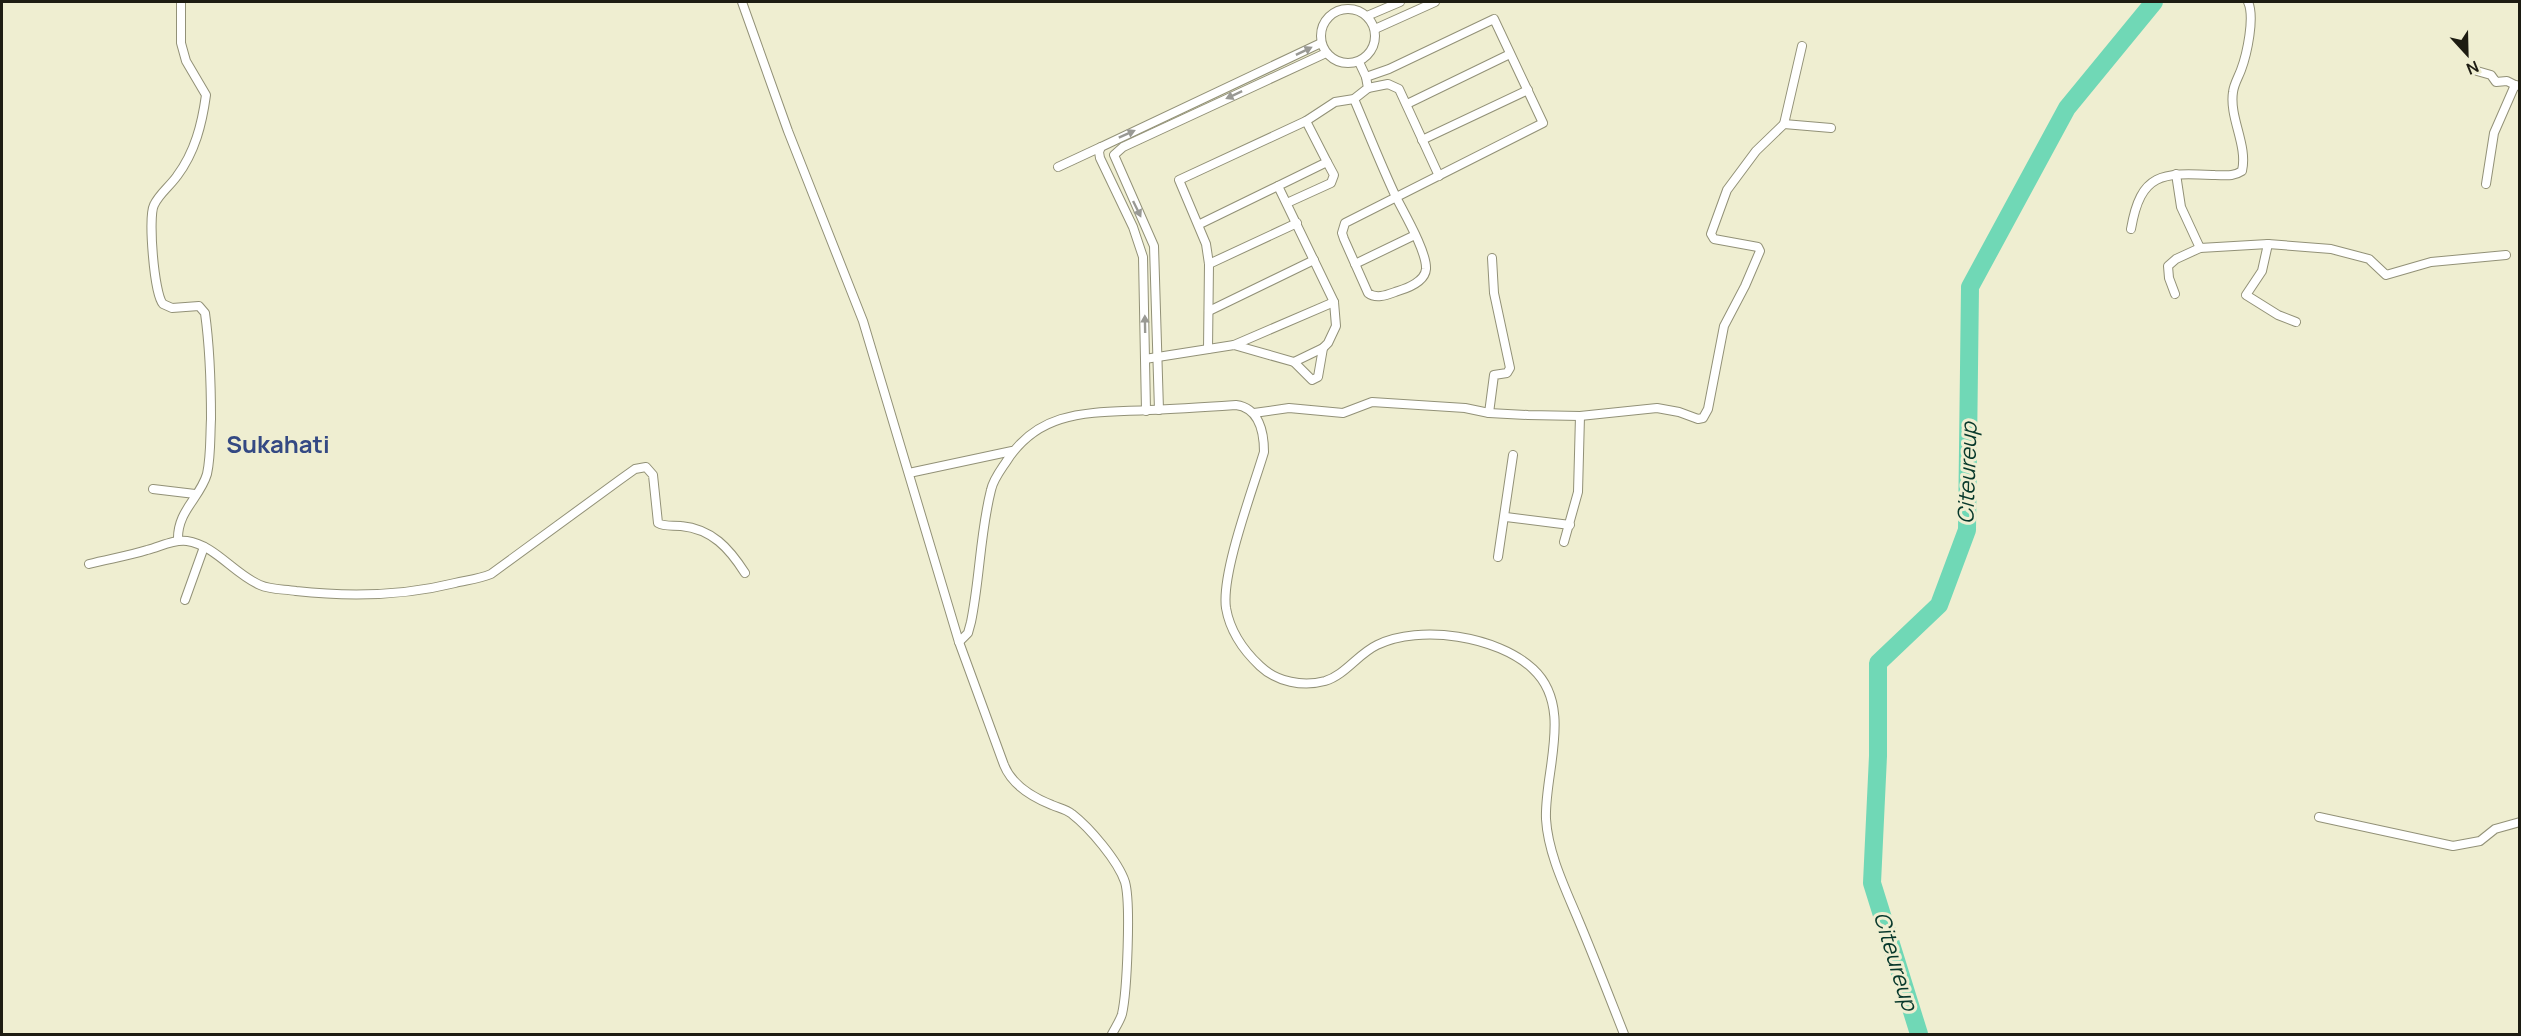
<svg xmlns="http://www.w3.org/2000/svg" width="2521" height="1036" font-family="Manrope,sans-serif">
<rect width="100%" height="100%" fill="#efeed1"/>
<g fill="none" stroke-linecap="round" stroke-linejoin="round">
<path stroke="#70d8b6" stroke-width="18" d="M1919,1034l-47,-151 6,-127v-93l61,-58 28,-75 3,-243 97,-179 87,-106"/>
<g stroke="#929177" stroke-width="10">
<g id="minor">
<path d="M742,2l46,129 75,190 96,321 45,123c8,20 28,32 48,40 7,3 14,4 20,9 18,14 46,47 53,68 6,21 2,110 -3,132 -2,7 -7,14 -10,20"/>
<circle cx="1348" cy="36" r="27"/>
<path d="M1367,16l33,-14"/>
<path d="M1375,29l60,-27"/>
<path d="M2477,71l14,4 5,7 11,-1 8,4"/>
<path d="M1368,88l20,-4 11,5 40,87"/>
<path d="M1354,99c14,33 27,66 42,98 8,16 31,55 30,72 -1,12 -18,19 -28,22 -9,3 -21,9 -30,2l-24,-54 -2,-6 3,-10 198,-100 -49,-104 -105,50 -23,8"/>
<path d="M1407,104l103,-50"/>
<path d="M1784,124l47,4"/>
<path d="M1422,140l106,-50"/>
<path d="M1058,167l43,-20"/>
<path d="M2176,174l5,33 19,41 68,-4 63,5 38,10 17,16 45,-13 75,-7"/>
<path d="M2486,184l8,-51 21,-48 5,1"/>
<path d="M1287,203l44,-20 3,-8 -7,-13"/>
<path d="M1200,224l78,-38"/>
<path d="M2131,229c10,-58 32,-56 84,-54 10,0 18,2 27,-4 6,-26 -13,-53 -9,-79 1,-8 5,-14 8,-22 6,-16 14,-53 7,-68"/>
<path d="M2268,244l-6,27 -16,24 32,20 18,7"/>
<path d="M1209,264l88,-41"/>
<path d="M1355,264l60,-29"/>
<path d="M2175,294l-6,-16 -1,-12 8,-7 24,-11"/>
<path d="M1209,311l105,-51"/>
<path d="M1234,345l100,-43"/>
<path d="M1208,349l1,-85 -3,-20 -27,-64 127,-59 29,-19 19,-3 14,-11 -2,-11 -7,-15"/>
<path d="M1145,359l89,-14 60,17 18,18 6,-3 5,-29 5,-5 8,-17 -2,-24 -56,-116 49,-24 -21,-41"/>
<path d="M1294,362l29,-14"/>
<path d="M1159,410l-5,-164 -40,-91 9,-8 203,-94"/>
<path d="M1146,411l-3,-154 -10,-30 -33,-69 -1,-6 2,-5 220,-104"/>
<path d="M1254,413l35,-5 54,5 29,-11 93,6 24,5 39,2 52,1 77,-8 22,4 19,7 5,-1 5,-9 16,-83 21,-40 15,-35 -2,-4 -44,-8 -3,-5 16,-44 29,-39 28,-27 18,-78"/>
<path d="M1489,413l5,-38 13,-2 3,-5 -16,-75 -2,-35"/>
<path d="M909,473l103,-22"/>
<path d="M153,489l42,5"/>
<path d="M1506,517l64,8"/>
<path d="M178,540c-1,-29 22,-42 29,-66 4,-18 3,-37 4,-55 0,-36 -1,-70 -6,-106l-6,-7 -27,2 -9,-4c-9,-10 -15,-87 -9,-99 5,-11 16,-19 23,-29 18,-24 25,-52 29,-81l-20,-34 -5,-18v-41"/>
<path d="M1564,542l14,-50 2,-76"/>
<path d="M1498,557l15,-102"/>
<path d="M89,564c19,-5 39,-8 58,-14 13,-3 26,-11 40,-9 28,4 47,33 73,44 11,5 25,4 36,6 54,6 107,5 159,-8 13,-3 24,-4 36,-9l130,-95 14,-10 11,-2 7,8 5,48c7,4 15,2 23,3 31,3 48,22 64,47"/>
<path d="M185,600l19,-53"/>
<path d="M959,642l9,-9 3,-11c9,-44 9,-89 20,-132 2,-10 9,-19 15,-28 34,-54 86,-49 143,-52 29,-1 58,-3 87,-5 23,3 28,27 28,47 -11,37 -43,121 -38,156 4,23 18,43 34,58 17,16 43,21 65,15 20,-6 33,-27 52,-36 43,-21 121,-9 156,24 41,38 11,103 13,150 2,34 19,69 32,100 16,38 31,77 46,115"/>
<path d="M2319,817l134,29 27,-5 15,-12 25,-7"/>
</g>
</g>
<use href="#minor" stroke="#fff" stroke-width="8"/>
</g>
<defs><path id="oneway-solid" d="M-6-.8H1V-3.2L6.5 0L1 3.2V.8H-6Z" transform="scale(1.5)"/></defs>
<g fill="#999994">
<use href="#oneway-solid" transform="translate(1304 51) rotate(-26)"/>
<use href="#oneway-solid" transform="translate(1234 95) rotate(155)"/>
<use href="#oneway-solid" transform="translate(1127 134) rotate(-24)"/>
<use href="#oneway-solid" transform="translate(1137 209) rotate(64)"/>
<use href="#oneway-solid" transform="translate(1145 324) rotate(-91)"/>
</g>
<g text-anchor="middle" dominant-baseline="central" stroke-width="6" stroke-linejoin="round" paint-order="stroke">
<g font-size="22" font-style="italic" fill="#07382b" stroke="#efeed1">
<text transform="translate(1967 473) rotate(-88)">Citeureup</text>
<text transform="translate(1896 961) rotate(73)">Citeureup</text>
</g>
<g font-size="24" font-weight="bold" fill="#344983" stroke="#efeed1">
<text x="278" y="443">Sukahati</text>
</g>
</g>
<rect width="2521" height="1036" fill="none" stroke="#1d1c12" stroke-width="6"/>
<g transform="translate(2467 54) rotate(158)" stroke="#efeed1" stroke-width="4.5" paint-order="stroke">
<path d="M0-4.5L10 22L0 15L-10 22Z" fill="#1d1c12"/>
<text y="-9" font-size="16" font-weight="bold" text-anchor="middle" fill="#1d1c12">N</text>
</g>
</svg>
